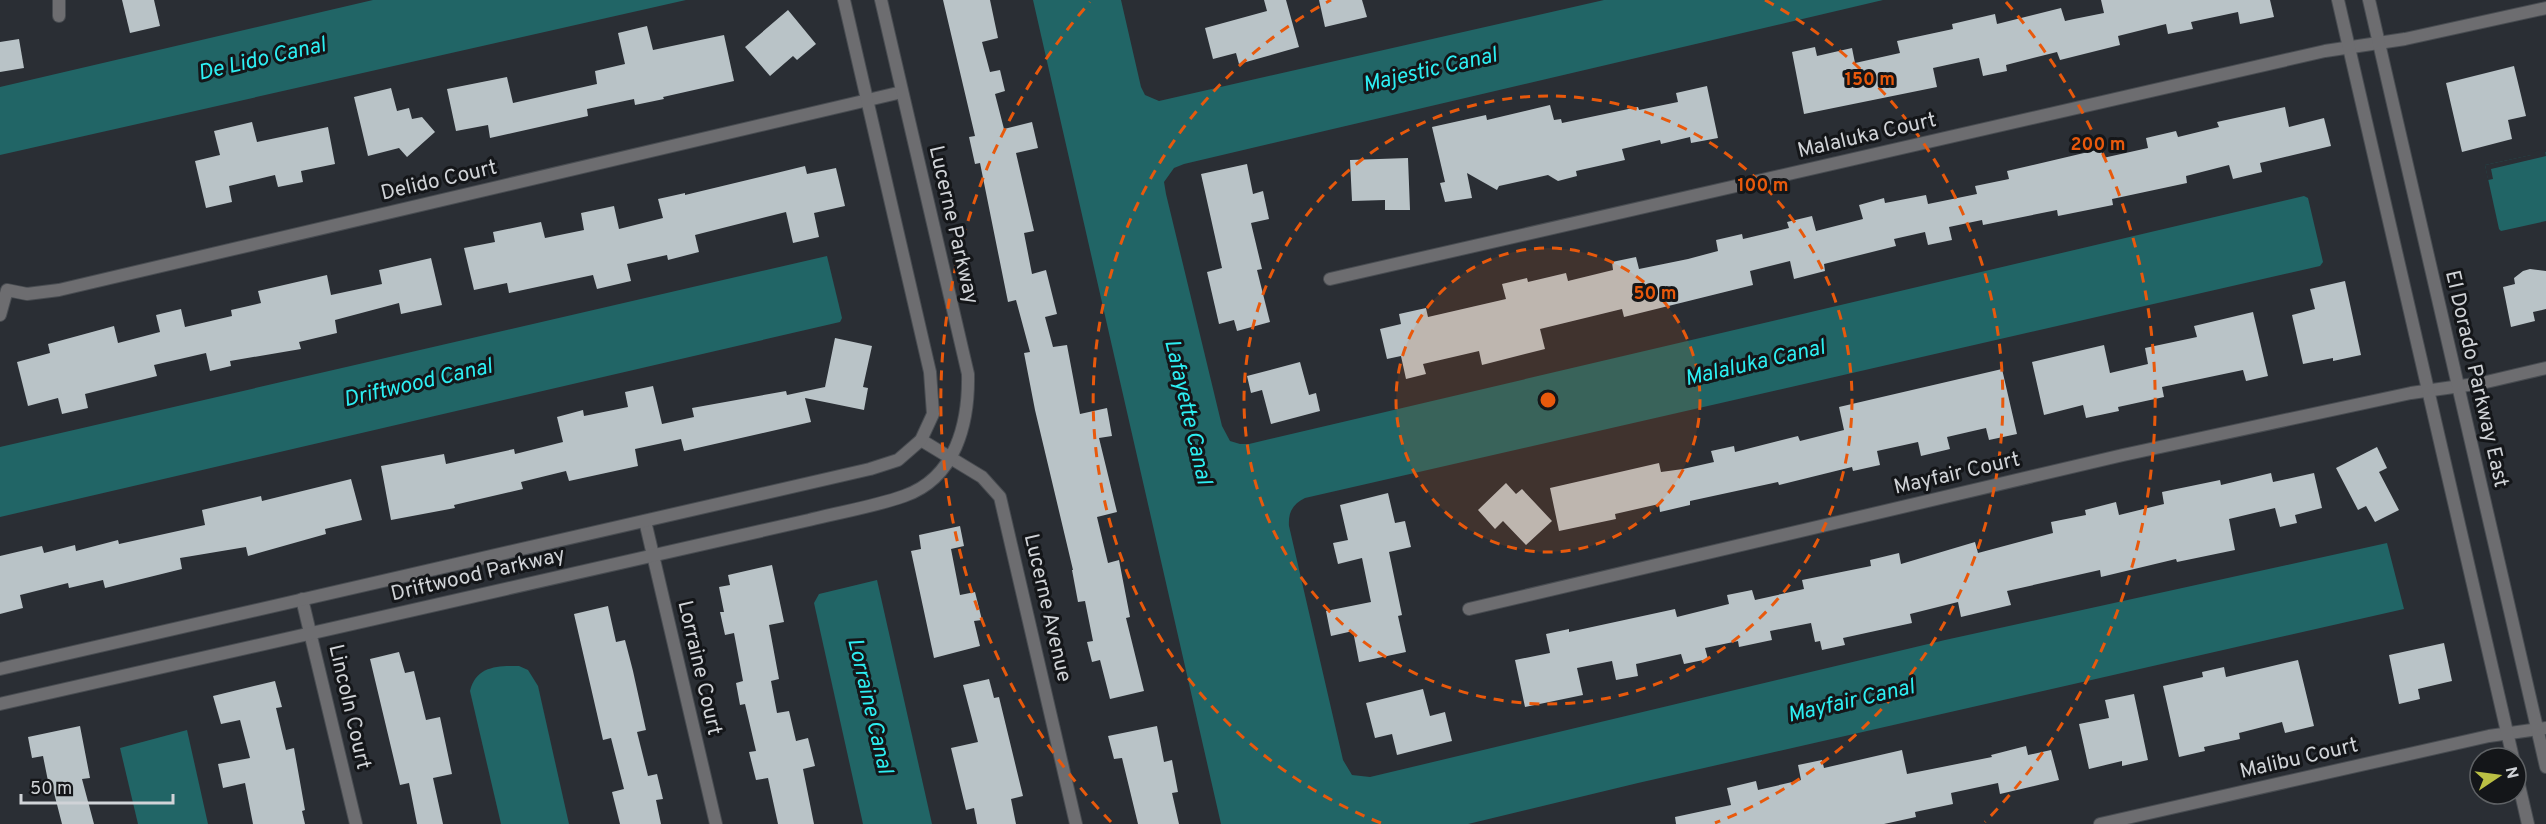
<svg xmlns="http://www.w3.org/2000/svg" width="2546" height="824" font-family="Overpass,sans-serif">
<rect width="100%" height="100%" fill="#2a2e34"/>
<g fill="#216566">
<path d="M373,0h313l-686,155v-68z"/>
<path d="M1033,0h88l20,87 4,8 14,6 445,-101h279l-699,164 -10,4 -10,14 2,12 56,232 8,15 10,3h9l1055,-248 4,2 15,64 -3,4 -1015,232c-12,6 -17,14 -16,28l54,234 9,15 18,2 575,-137 442,-97 17,66 -766,174 -170,41h-247z"/>
<path d="M2546,152v69l-45,10 -2,-2 -14,-64z"/>
<path d="M827,256l15,62 -2,4 -840,195v-70z"/>
<path d="M877,580l55,244h-69l-49,-221 5,-9z"/>
<path d="M519,666l9,4 10,16 31,138h-68l-31,-133c6,-25 27,-25 49,-25z"/>
<path d="M187,730l21,94h-70l-18,-76z"/>
</g>
<path fill="#2a2e34" d="M2545,149l1,7 -55,13 2,10 -5,1 -3,-15 46,-10v-3z"/>
<g fill="#b9c3c7">
<path d="M122,0h32l6,26 -30,7z"/>
<path d="M943,0h47l8,38 -16,4 8,30 10,-2 5,21 -10,3 9,35 28,-7 6,26 -22,5 18,78 -10,2 8,41 14,-4 11,44 -12,3 8,30 14,-2 13,69 27,-6 5,28 -13,2 18,74 -20,5 11,46 11,-3 11,57 -4,1 18,73 -34,8 -10,-39 -8,2 -5,-20 6,-1 -8,-40 -7,1 -6,-32h1l-38,-160 -11,-57 6,-1 -14,-52 -8,2 -28,-139 -5,1 -6,-27 6,-1z"/>
<path d="M1264,0h22l13,47 -60,17 -3,-11 -23,6 -8,-31 62,-17z"/>
<path d="M1319,0h43l5,17 -42,10z"/>
<path d="M2101,0h169l4,17 -34,7 -2,-12 -47,10 2,7 -25,5 -2,-10 -48,12 2,9 -60,15 -3,-8 -51,13 1,6 -24,5 -4,-18 -46,10 4,19 -133,27 -12,-62 23,-5 2,9 35,-8 3,15 45,-10 -3,-12 56,-12 -1,-5 43,-10 2,10 64,-16 4,13 9,-2 30,-6z"/>
<path d="M788,10l28,34 -19,16 -4,-4 -23,20 -25,-29z"/>
<path d="M647,26l6,24 71,-15 10,46 -71,16 1,2 -29,6 -1,-6 -47,10 1,7 -98,22 -2,-13 -32,6 -9,-42 60,-12 6,26 84,-19 -2,-13 30,-7 -7,-31z"/>
<path d="M19,39l5,29 -24,4v-30z"/>
<path d="M2514,66l12,50 -18,4 4,19 -50,13 -16,-69z"/>
<path d="M1707,86l11,52 -27,5 -1,-6 -29,7 -1,-4 -38,9 3,11 -49,11 1,5 -19,5 -10,-6 -49,11 -2,4 -30,-17 5,25 -27,4 -5,-19 5,-1 -13,-55 54,-12 1,5 63,-15 4,15 7,-1 1,4 76,-16 1,3 39,-8 -2,-9z"/>
<path d="M391,88l6,23 12,-3 3,11 10,-2 13,15 -28,25 -8,-9 -31,8 -14,-59z"/>
<path d="M2285,107l4,20 35,-9 7,28 -71,17 2,9 -29,7 -4,-14 -43,11 1,7 -75,16 1,6 -55,11 -1,-6 -74,15 -1,-5 -33,7 3,13 -24,5 -3,-13 -31,7 2,7 -72,18 1,7 -31,8 -4,-18 -40,10 3,14 -129,32 -2,-8 -82,20 5,20 -63,16 -3,-14 -56,13 3,10 -20,5 -5,-23 -14,3 -7,-30 21,-5 -2,-10 27,-6 2,9 78,-18 -4,-15 25,-6 1,4 38,-9 2,8 45,-11 -1,-8 24,-5 3,12 49,-10 30,-8 -2,-11 26,-6 1,5 46,-11 -2,-6 25,-6 4,15 47,-12 -4,-14 25,-7 1,5 41,-8 2,9 49,-10 -2,-8 34,-7 -2,-8 94,-22 2,9 45,-10 -2,-10 30,-7 2,6 41,-10 -2,-5z"/>
<path d="M252,122l5,20 71,-15 7,37 -34,7 2,11 -25,5 -3,-12 -46,11 3,16 -26,6 -11,-47 25,-6 -6,-24z"/>
<path d="M1408,158l2,52h-25v-10l-33,1 -2,-41z"/>
<path d="M1247,164l6,30 10,-3 6,28 -18,4 11,46 -5,1 13,52 -33,9 -3,-11 -15,4 -12,-52 15,-4 -21,-94z"/>
<path d="M805,166l2,8 29,-6 9,38 -31,7 5,24 -26,6 -7,-31 -91,23 4,17 -31,8 -1,-5 -40,9 4,17 -34,8 -4,-14 -84,18 -2,-10 -33,7 -10,-42 31,-6 -2,-10 48,-10 4,16 39,-8 -3,-17 33,-7 5,23 44,-11 -5,-19 27,-6v2z"/>
<path d="M431,258l11,47 -41,9 -2,-11 -64,17 2,13 -38,9 2,7 -71,12 1,5 -21,5 -4,-18 -52,12 3,11 -72,18 3,14 -26,6 -4,-16 -30,8 -11,-44 33,-9 -2,-9 66,-18 4,17 42,-11 -4,-17 25,-6 4,18 47,-11 -1,-6 30,-7 -3,-12 69,-16 4,20 51,-11 -3,-14z"/>
<path d="M2530,269l16,2v38l-13,3 2,9 -24,6 -8,-40 12,-3 -1,-6 9,-7z"/>
<path d="M2345,281l16,74 -28,6v-3l-30,6 -11,-49 23,-6 -5,-20z"/>
<path d="M2253,312l15,64 -22,5 -3,-11 -81,17 2,10 -46,10 1,4 -33,7 -3,-13 -39,10 -12,-53 72,-17 6,28 38,-9 -3,-16 52,-11 -3,-11z"/>
<path d="M835,338l37,8 -9,41 5,1 -4,22 -59,-12 6,24 -127,29 -3,-12 -46,10 3,17 -69,15 -3,-10 -45,11 2,7 -69,16 1,3 -64,12 -10,-54 63,-12 2,10 68,-15 1,5 48,-12 -6,-25 26,-7 1,6 44,-9 -3,-15 28,-6 9,38 32,-7 -2,-9 94,-17 1,4 38,-8z"/>
<path d="M1300,362l9,33 7,-2 4,18 -49,13 -9,-34 -11,3 -4,-17z"/>
<path d="M2002,369l15,65 -28,6 -3,-12 -39,9 3,12 -29,7 -3,-14 -41,9 3,14 -27,6 -1,-4 -73,18 -1,-3 -88,19v4l-30,7 -1,-8 -44,10 1,5 -57,12 -9,-43 109,-25 2,9 22,-3 31,-7 -3,-11 23,-5 1,6 63,-16 2,5 44,-11 -5,-23z"/>
<path d="M2377,447l10,21 -8,4 20,38 -24,12 -9,-16 -8,4 -22,-42z"/>
<path d="M2271,473l2,9 41,-9 8,35 -27,7 2,8 -17,4 -5,-19 -46,11 6,31 -58,12 -1,-3 -75,18 -1,-7 -93,21 4,14 -50,12 -3,-15 -48,12 2,9 -69,15 2,7 -23,5 -2,-9 -5,1 -4,-19 -41,8 2,9 -33,7 -1,-6 -33,7 3,11 -24,5 -3,-10 -45,10 2,12 -22,4 -4,-19 -35,7 6,27 -58,12 -10,-47 35,-7 -4,-19 23,-5v3l106,-23 2,8 52,-13 -2,-9 25,-5 3,10 49,-11 -2,-9 69,-14 -1,-6 29,-7 2,11 74,-22 3,11 75,-20 -2,-11 35,-7 -1,-5 31,-8 3,13 45,-11 -2,-12 58,-12 1,5z"/>
<path d="M351,479l11,41 -37,9 1,5 -78,22 -2,-9 -66,11 2,11 -77,19 -2,-8 -34,8 -1,-5 -48,12 3,13 -23,6v-58l42,-10 2,7 31,-8 1,6 42,-11 1,4 86,-19 -3,-15 59,-14 1,5z"/>
<path d="M1506,483l10,11 6,-5 30,32 -26,24 -23,-24 -8,8 -17,-19z"/>
<path d="M1388,493l7,30 10,-2 6,26 -22,5 13,63 -4,1 8,36 -47,10 -6,-31 -22,5 -5,-25 45,-9 -9,-44 -24,6 -5,-21 15,-3 -8,-35z"/>
<path d="M960,526l4,20 -13,3 9,46 15,-3 7,28 -8,1 6,25 -46,12 -23,-107 10,-2 -2,-14z"/>
<path d="M772,565l12,57 -15,3 10,54 -8,2 6,32 12,-2 7,30 12,-3 7,28 -12,3 11,55h-36l-10,-46 -12,2 -7,-28 7,-1 -11,-47 -5,1 -4,-22 7,-2 -9,-48 -9,2 -5,-23h4l-5,-25 11,-2 -2,-10z"/>
<path d="M608,606l8,36 9,-2 8,31 13,59 -9,2 11,44 9,-2 6,25 -7,1 5,24h-41l-8,-32 12,-3 -13,-51 -8,2 -29,-126z"/>
<path d="M2444,643l8,38 -34,8 2,10 -21,5 -10,-49z"/>
<path d="M399,652l6,21 9,-2 12,49 14,-3 12,57 -19,4 10,46h-26l-8,-41 -9,2 -30,-126z"/>
<path d="M2298,660l16,66 -29,7 -3,-11 -43,11 1,6 -36,8 1,4 -26,6 -16,-71 40,-9 -1,-5 22,-5 2,10z"/>
<path d="M989,679l5,19 5,-1 24,99 -12,3 5,25h-39l-3,-16 -8,2 -15,-62 27,-6 -15,-57z"/>
<path d="M275,681l7,26 -6,1 10,42 8,-2 11,62 -3,1 3,13h-52l-8,-41 -22,5 -5,-24 32,-6 -10,-38 -19,4 -8,-28z"/>
<path d="M1423,689l7,27 15,-4 7,29 -55,14 -5,-21 -17,4 -9,-35z"/>
<path d="M2134,694l14,66 -26,6v-5l-33,8 -10,-45 30,-6 -4,-18z"/>
<path d="M80,726l10,52 -8,1 12,45h-32l-10,-39 -3,1 -6,-30 -11,2 -4,-21z"/>
<path d="M1157,726l7,36 8,-2 6,32 -6,1 7,31h-41l-16,-66 -8,1 -6,-23z"/>
<path d="M2026,746l2,9 23,-5 8,30 -59,14 -2,-11 -47,10 2,11 -38,8 1,5 -32,7h-208l-1,-7 56,-12 -4,-17 29,-7 2,9 43,-10 -3,-15 24,-5 2,8 78,-18 5,24 85,-17 -1,-2z"/>
</g>
<g fill="none" stroke-linecap="round" stroke-linejoin="round">
<g stroke="#484c51" stroke-width="14">
<g id="minor">
<path d="M59,16v-16"/>
<path d="M1330,279l995,-228 80,-12 141,-31"/>
<path d="M0,315l7,-25 20,4 32,-4 843,-198"/>
<path d="M921,440l61,37 18,20 76,327"/>
<path d="M645,521l71,303"/>
<path d="M302,599l54,225"/>
<path d="M1469,609l654,-154 288,-62 71,-10 64,-15"/>
<path d="M2100,824l389,-88 57,-8"/>
</g>
</g>
<g stroke="#484c51" stroke-width="14">
<g id="tertiary">
<path d="M2338,0l175,758"/>
<path d="M2369,0l177,767"/>
<path d="M0,669l870,-200 28,-9 23,-20 12,-26 -3,-42 -86,-372"/>
<path d="M0,704l809,-184c31,-8 64,-13 95,-24 52,-18 65,-73 64,-122l-87,-374"/>
<path d="M2516,772l12,52"/>
</g>
</g>
<use href="#minor" stroke="#6d6d70" stroke-width="12"/>
<use href="#tertiary" stroke="#6d6d70" stroke-width="12"/>
</g>
<circle cx="1548" cy="400" r="152" fill="#e8590c" fill-opacity=".12"/>
<g fill="none" stroke="#e8590c" stroke-width="3" stroke-dasharray="10 8">
<circle cx="1548" cy="400" r="152"/>
<circle cx="1548" cy="400" r="304"/>
<path d="M1381 823A455 455 0 0 1 1331 0M1765 0A455 455 0 0 1 1715 823"/>
<path d="M1111 822A607 607 0 0 1 1090 2M2006 2A607 607 0 0 1 1985 822"/>
</g>
<g text-anchor="middle" dominant-baseline="central" stroke-width="6" stroke-linejoin="round" paint-order="stroke">
<g font-size="21" fill="#d0d3d7" stroke="#141619">
<text transform="translate(1867 136) rotate(-13)">Malaluka Court</text>
<text transform="translate(439 181) rotate(-13)">Delido Court</text>
<text transform="translate(953 225) rotate(77)">Lucerne Parkway</text>
<text transform="translate(2476 379) rotate(77)">El Dorado Parkway East</text>
<text transform="translate(1957 474) rotate(-13)">Mayfair Court</text>
<text transform="translate(478 575) rotate(-13)">Driftwood Parkway</text>
<text transform="translate(1047 608) rotate(77)">Lucerne Avenue</text>
<text transform="translate(699 668) rotate(77)">Lorraine Court</text>
<text transform="translate(349 707) rotate(77)">Lincoln Court</text>
<text transform="translate(2299 759) rotate(-13)">Malibu Court</text>
</g>
<g font-size="22" font-style="italic" fill="#2deef2" stroke="#141619">
<text transform="translate(262 60) rotate(-13)">De Lido Canal</text>
<text transform="translate(1430 71) rotate(-13)">Majestic Canal</text>
<text transform="translate(1755 364) rotate(-13)">Malaluka Canal</text>
<text transform="translate(418 384) rotate(-13)">Driftwood Canal</text>
<text transform="translate(1187 412) rotate(77)">Lafayette Canal</text>
<text transform="translate(1851 702) rotate(-13)">Mayfair Canal</text>
<text transform="translate(869 706) rotate(77)">Lorraine Canal</text>
</g>
</g>
<circle cx="1548" cy="400" r="9" fill="#e8590c" stroke="#141619" stroke-width="3"/>
<g font-size="18" text-anchor="middle" font-weight="bold" fill="#e8590c" stroke="#141619" stroke-width="6" stroke-linejoin="round" paint-order="stroke">
<text x="1870" y="85">150 m</text>
<text x="2098" y="150">200 m</text>
<text x="1763" y="191">100 m</text>
<text x="1655" y="299">50 m</text>
</g>
<g transform="translate(2498 776) rotate(77)"><circle r="28" fill="#141619" stroke="#5f6265" stroke-width="1.5"/>
<path d="M0-4.5L10 22L0 15L-10 22Z" fill="#bbc044"/>
<text y="-9" font-size="16" font-weight="bold" text-anchor="middle" fill="#d0d3d7">N</text>
</g>
<path d="M21 794v9h152v-9" fill="none" stroke="#d0d3d7" stroke-width="3"/>
<text x="30" y="794" font-size="18" fill="#d0d3d7" stroke="#141619" stroke-width="4.5" paint-order="stroke">50 m</text>
</svg>
